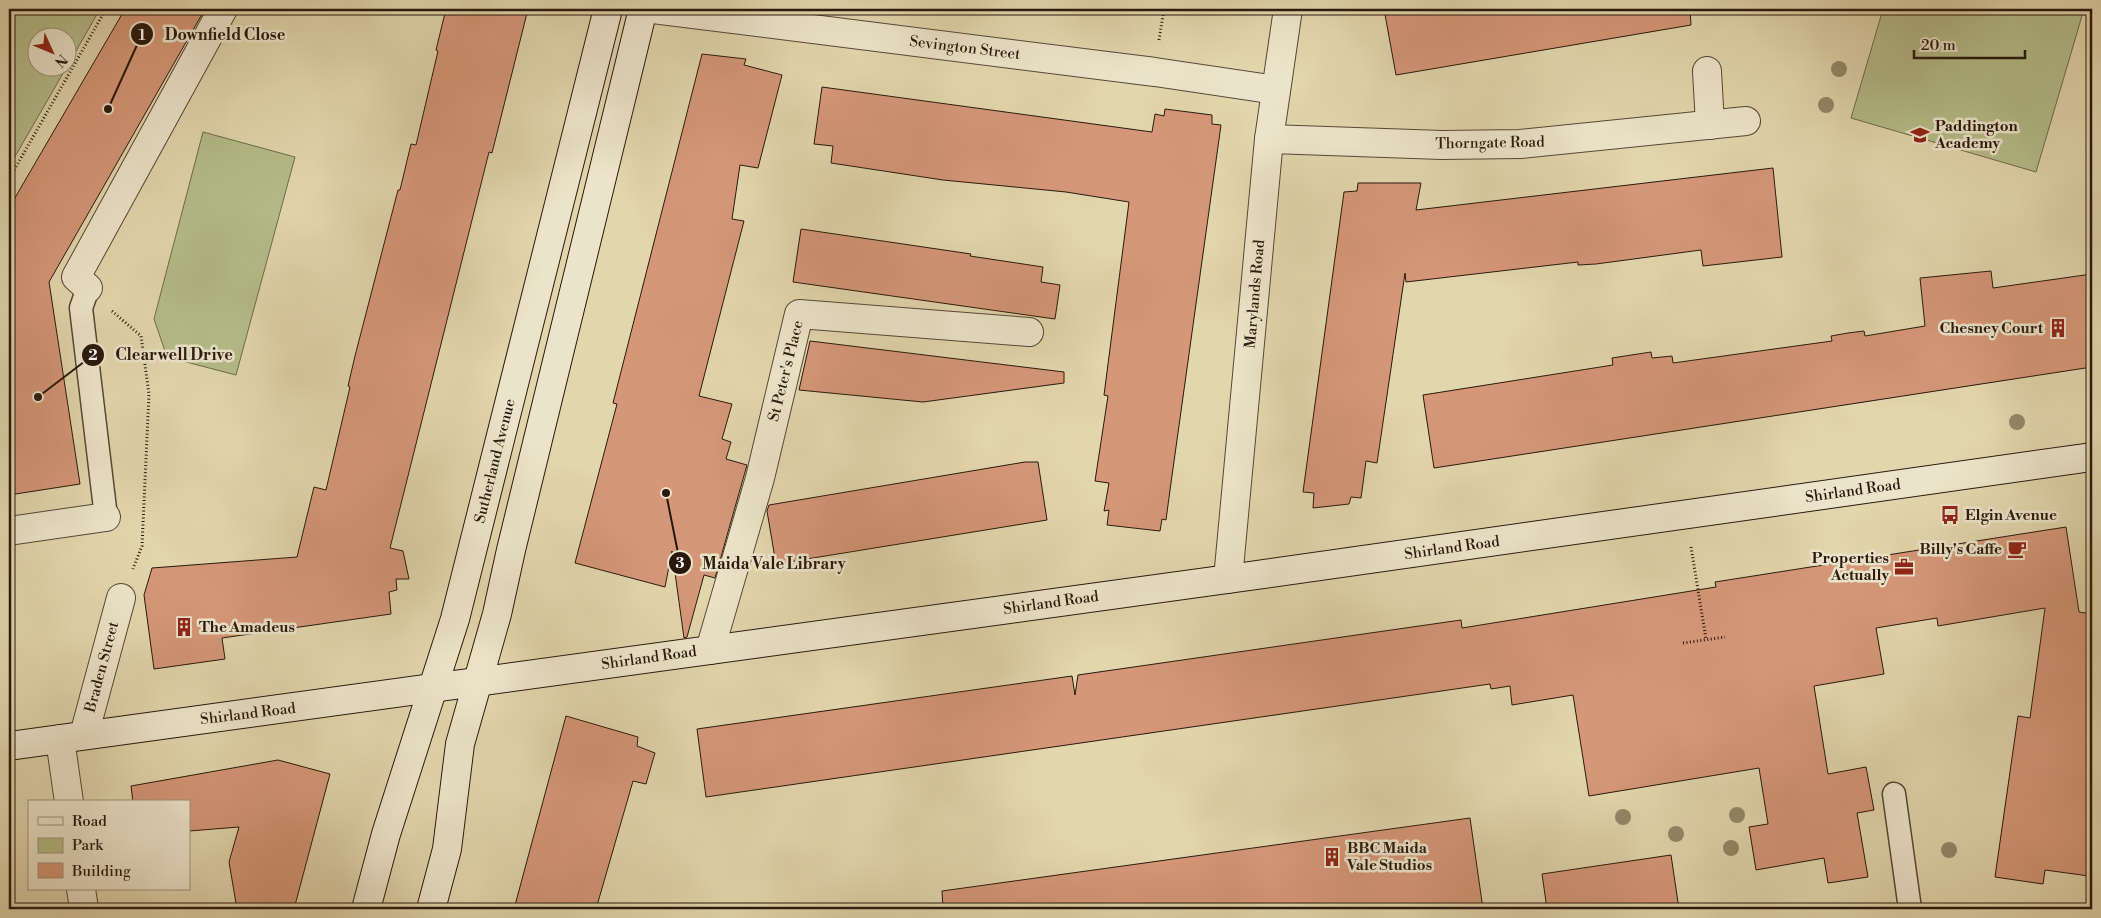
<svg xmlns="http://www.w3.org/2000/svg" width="2101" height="918" font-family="'Libre Bodoni',serif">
<rect width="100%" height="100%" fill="#e2d6ad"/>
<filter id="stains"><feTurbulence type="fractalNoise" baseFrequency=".004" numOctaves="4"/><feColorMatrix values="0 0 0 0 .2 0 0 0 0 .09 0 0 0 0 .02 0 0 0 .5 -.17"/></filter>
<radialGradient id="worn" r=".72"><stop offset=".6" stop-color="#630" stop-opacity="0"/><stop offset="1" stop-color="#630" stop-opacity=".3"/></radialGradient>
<g fill="#b4bd89" stroke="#6e6b4b">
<path d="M9,9h91l-32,56v-27h-30v30h28l-57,99z"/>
<path d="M1883,9h201l-48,163 -185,-54z"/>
<path d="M203,132l92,25 -59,218 -69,-18 -13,-38z"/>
</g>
<g fill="#d59778" stroke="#29190d">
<path d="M125,9h80l-156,273 31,202 -71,11v-287z"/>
<path d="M446,9h82l-36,144 -3,-1 -99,396 13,3 6,28h-13l1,11 -8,2 2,22 -169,24 3,21 -71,10 -10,-74 8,-27 145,-11 17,-70 12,3 24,-103 -2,-1 7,-30 43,-166h2l11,-46 5,1 22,-94 -2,-1z"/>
<path d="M1384,9h306l1,16 -295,50z"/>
<path d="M702,54l44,5 -2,6 38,10 -24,93 -18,-3 -8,54 12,2 -45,175 33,8 -10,35 9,3 -5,17 21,6 -32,113 -11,-3 -17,62 -3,1 -12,-87 -7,36 -90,-24 42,-159 -4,-1z"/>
<path d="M822,87l330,45 3,-18 9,2 1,-7 47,6v9l9,1 -51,365 -4,30 -4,-1 -2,12 -53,-6 2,-15 -5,1 5,-28 -14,-2 13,-85 -4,-1 25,-193 -63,-10 -123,-12 -112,-17 2,-17 -19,-2z"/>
<path d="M1773,168l9,89 -79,9 -2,-16 -105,14 -18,1v-3l-172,20 -1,-9 -28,190 -11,-2 -5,37 -10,-1 -2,7 -36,4 1,-15 -11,-1 41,-300 13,-1 1,-8h63l-5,27z"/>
<path d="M801,229l170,25 -1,2 73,11 -2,15 19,3 -5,34 -262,-37z"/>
<path d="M1991,271l2,17 99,-14v93l-658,101 -11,-73 190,-30 -1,-7 39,-6 1,6 20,-2 1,7 159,-22 -1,-5 17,-3 16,-2 1,5 60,-10 -5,-48z"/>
<path d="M810,341l254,31v11l-141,19 -124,-12z"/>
<path d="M1025,462h13l9,58 -271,44 -9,-53 2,-6z"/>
<path d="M2066,527l13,85 13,2v236l-3,26 -44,-6 -2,14 -48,-7 23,-161 12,2 15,-110 -107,18 -1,-8 -61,10 8,46 -70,12 14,88 38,-7 8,43 -17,3 11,64 -40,6 -4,-25 -68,12 -7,-43 19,-3 -9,-56 -170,28 -16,-101 -61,10 -2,-19 -19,3 -1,-5 -784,113 -9,-68 375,-53 3,19 3,-20 383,-55 1,8 254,-41 -1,-5z"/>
<path d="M566,716l72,21 -1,9 18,7 -9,31 -13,-3 -37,128h-82z"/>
<path d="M278,760l52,14 -36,135h-57l-8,-47 10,-35 -50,4v-29h-56l-2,-16z"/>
<path d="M1470,818l13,91h-540l-1,-18z"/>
<path d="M1671,855l8,54h-132l-5,-35z"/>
</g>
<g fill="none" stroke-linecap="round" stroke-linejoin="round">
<g stroke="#574835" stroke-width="25">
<g id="lane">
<path d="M88,288l-7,20 25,209"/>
<path d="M1894,794l16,115"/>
</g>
</g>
<g stroke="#574835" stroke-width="30">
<g id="street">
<path d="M653,9l502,63 121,18"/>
<path d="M1707,71l3,54"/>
<path d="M1269,139l173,6 78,-1 226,-23"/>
<path d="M88,288l-12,-11 147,-268"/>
<path d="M9,531l97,-14"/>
<path d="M1228,579l41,-440 19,-130"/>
<path d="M710,650l50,-172 39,-164 230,18"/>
<path d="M84,735l37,-137"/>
<path d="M60,739l9,63"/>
<path d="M81,889l3,20"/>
</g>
</g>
<g stroke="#29190d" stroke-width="30">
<g id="secondary">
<path d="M9,746l1219,-167 864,-122"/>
<path d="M366,909l20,-75 69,-215 153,-610"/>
<path d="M431,909l16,-60 13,-105 37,-130 14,-64 132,-541"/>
</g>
</g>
<g stroke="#29190d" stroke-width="3" stroke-dasharray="1 2.5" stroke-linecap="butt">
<path d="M1159,40l5,-31"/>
<path d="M9,179l97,-170"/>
<path d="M112,311l29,25 8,58 -7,152 -9,23"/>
<path d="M1691,547l15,92"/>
<path d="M1683,643l42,-6"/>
</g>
<use href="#lane" stroke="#ece4ca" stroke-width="22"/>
<use href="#street" stroke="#ece4ca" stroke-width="28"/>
<use href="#secondary" stroke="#ece4ca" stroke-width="28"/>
</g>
<g fill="#938969">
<circle cx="1839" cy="69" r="8"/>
<circle cx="1826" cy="105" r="8"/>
<circle cx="2017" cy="422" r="8"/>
<circle cx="1737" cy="815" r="8"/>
<circle cx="1623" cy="817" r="8"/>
<circle cx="1676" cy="834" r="8"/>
<circle cx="1731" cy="848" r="8"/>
<circle cx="1949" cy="850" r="8"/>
</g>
<defs>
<g id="school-bare" transform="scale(1.5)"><path d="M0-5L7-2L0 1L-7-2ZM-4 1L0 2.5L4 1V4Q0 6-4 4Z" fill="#8f2418" stroke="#ece4ca" stroke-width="2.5" paint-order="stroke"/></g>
<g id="building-bare" transform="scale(1.5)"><path d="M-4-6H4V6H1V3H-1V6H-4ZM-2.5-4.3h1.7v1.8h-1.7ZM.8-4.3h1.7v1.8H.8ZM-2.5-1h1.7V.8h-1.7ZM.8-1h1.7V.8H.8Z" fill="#8f2418" stroke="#ece4ca" stroke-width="2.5" paint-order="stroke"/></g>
<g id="bus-bare" transform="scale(1.5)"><path d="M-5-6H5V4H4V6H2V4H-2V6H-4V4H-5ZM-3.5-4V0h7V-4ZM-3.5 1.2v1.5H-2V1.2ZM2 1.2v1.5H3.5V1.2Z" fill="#8f2418" stroke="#ece4ca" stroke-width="2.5" paint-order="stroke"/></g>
<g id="cafe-bare" transform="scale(1.5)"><path d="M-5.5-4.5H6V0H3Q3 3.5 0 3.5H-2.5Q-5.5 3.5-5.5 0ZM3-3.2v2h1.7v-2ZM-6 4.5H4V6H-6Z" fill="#8f2418" stroke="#ece4ca" stroke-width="2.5" paint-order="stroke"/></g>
<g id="office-bare" transform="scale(1.5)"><path d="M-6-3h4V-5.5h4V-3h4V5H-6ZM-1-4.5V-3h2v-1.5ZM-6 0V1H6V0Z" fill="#8f2418" stroke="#ece4ca" stroke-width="2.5" paint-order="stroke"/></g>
</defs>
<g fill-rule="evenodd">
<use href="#school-bare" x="1920" y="135"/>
<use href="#building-bare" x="2058" y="328"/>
<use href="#bus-bare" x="1950" y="515"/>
<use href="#cafe-bare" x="2017" y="549"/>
<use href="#office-bare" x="1904" y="567"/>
<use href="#building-bare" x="184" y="627"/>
<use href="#building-bare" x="1332" y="857"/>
</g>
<g text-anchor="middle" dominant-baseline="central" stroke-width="5" stroke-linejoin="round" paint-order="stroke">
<g font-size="15" fill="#29190d" stroke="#ece4ca">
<text transform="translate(965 48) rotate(7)">Sevington Street</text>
<text transform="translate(1490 143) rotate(-1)">Thorngate Road</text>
<text transform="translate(1255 294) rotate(-85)">Marylands Road</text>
<text transform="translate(786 371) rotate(-76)">St Peter's Place</text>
<text transform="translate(495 461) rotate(-76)">Sutherland Avenue</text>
<text transform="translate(1853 491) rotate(-8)">Shirland Road</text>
<text transform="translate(1452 548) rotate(-8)">Shirland Road</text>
<text transform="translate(1051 603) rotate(-8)">Shirland Road</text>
<text transform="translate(649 658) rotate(-8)">Shirland Road</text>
<text transform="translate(102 667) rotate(-75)">Braden Street</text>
<text transform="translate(248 714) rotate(-7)">Shirland Road</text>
</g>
<g font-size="15" font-weight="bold" fill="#29190d" stroke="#ece4ca" text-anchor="start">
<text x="1935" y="126">Paddington<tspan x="1935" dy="17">Academy</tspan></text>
<text x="2043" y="328" text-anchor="end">Chesney Court</text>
<text x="1965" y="515">Elgin Avenue</text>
<text x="2002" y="549" text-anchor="end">Billy's Caffe</text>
<text x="1889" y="558" text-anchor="end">Properties<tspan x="1889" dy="17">Actually</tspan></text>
<text x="199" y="627">The Amadeus</text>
<text x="1347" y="848">BBC Maida<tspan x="1347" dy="17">Vale Studios</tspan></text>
</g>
</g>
<path fill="none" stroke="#29190d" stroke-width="2" d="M108 109L142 34M38 397L93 355M666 493L680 563"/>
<g fill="#29190d" stroke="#ece4ca" stroke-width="2">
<circle cx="108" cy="109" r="5"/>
<circle cx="38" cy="397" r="5"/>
<circle cx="666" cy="493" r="5"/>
<circle cx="142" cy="34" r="12"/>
<circle cx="93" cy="355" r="12"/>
<circle cx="680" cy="563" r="12"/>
</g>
<g font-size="15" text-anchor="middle" font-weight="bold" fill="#fff">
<text x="142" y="40">1</text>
<text x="93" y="360">2</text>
<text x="680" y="568">3</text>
</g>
<g font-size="16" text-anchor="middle" font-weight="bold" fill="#29190d" stroke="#ece4ca" stroke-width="5" stroke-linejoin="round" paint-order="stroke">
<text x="225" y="40">Downfield Close</text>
<text x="174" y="360">Clearwell Drive</text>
<text x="774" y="569">Maida Vale Library</text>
</g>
<rect width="2101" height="918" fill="none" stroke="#e2d6ad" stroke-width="30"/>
<rect x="10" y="10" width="2081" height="898" fill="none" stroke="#29190d" stroke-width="2.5"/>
<rect x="15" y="15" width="2071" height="888" fill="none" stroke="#29190d"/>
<rect x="28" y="800" width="162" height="90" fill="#ece4ca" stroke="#9e937e"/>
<rect x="38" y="817" width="25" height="8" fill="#ece4ca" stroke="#9e937e"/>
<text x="72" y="826" font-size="15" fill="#29190d">Road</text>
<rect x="38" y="838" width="25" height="15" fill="#b4bd89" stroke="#9e937e"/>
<text x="72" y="850" font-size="15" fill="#29190d">Park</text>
<rect x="38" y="863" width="25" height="15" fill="#d59778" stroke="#9e937e"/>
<text x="72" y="876" font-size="15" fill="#29190d">Building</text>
<g transform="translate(52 52) rotate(134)"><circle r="24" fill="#ece4ca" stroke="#9e937e"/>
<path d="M0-4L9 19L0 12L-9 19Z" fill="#8f2418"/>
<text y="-8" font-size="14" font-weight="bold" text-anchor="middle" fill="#29190d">N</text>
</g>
<path d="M1914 50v8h111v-8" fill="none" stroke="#29190d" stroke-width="2.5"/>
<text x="1921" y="50" font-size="15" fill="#29190d" stroke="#ece4ca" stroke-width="4" paint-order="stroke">20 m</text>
<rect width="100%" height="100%" filter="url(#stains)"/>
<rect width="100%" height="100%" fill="url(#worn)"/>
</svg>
